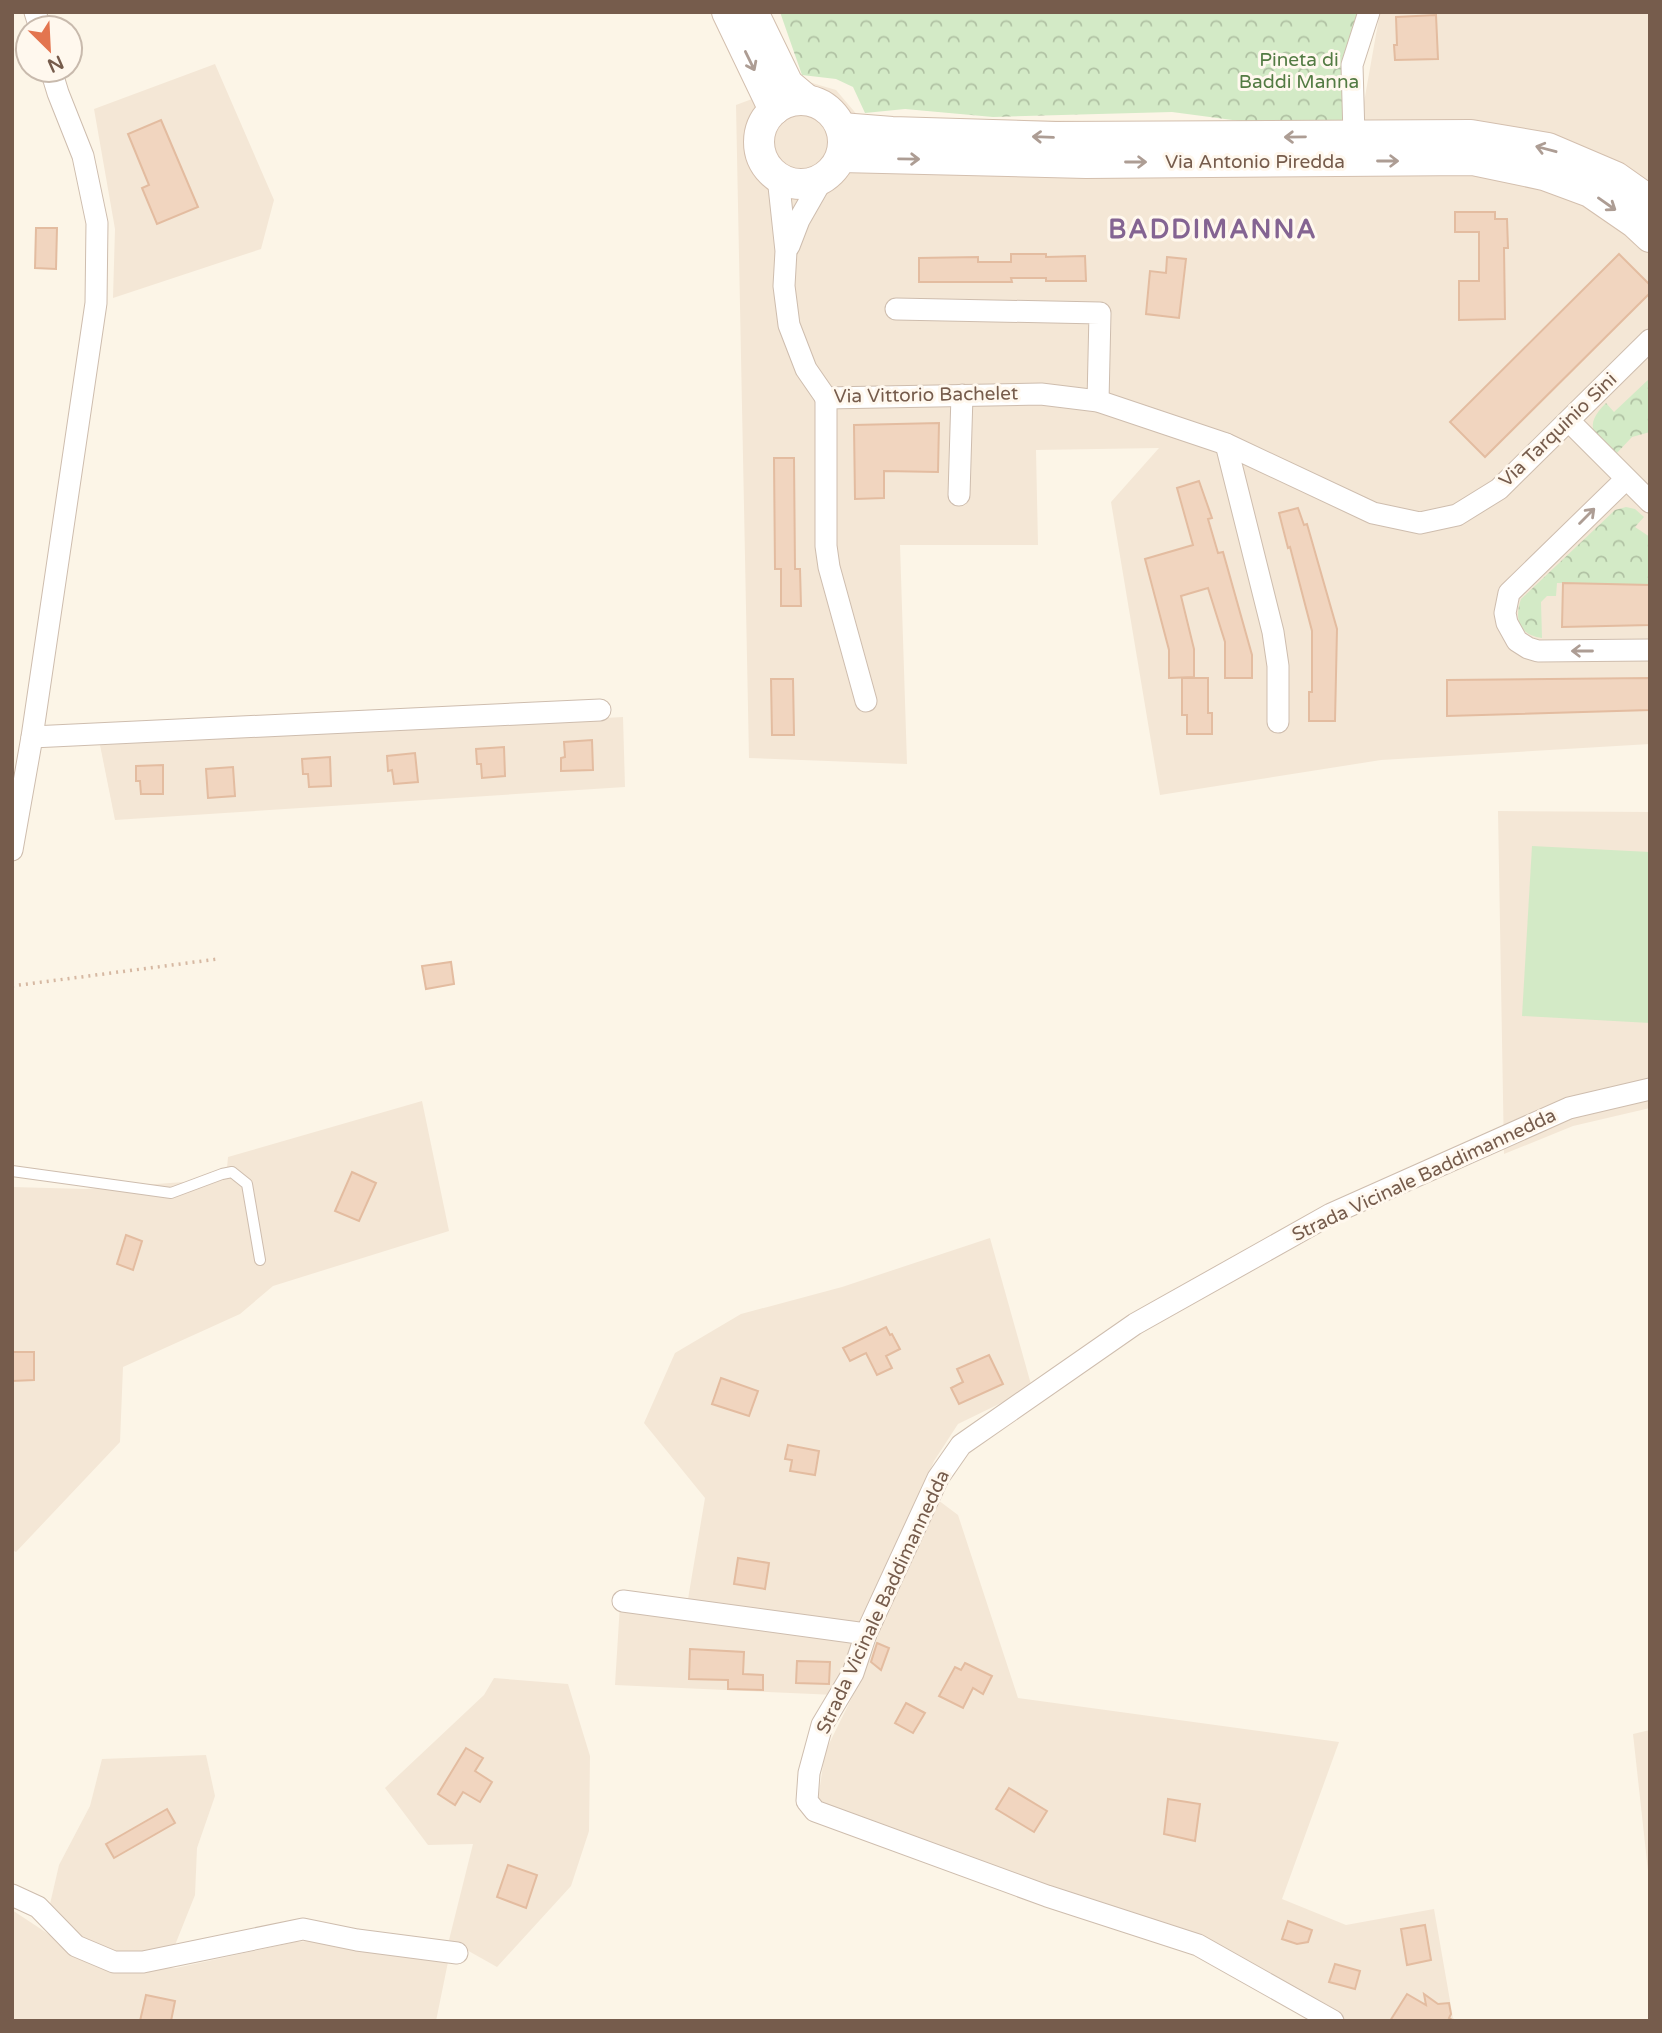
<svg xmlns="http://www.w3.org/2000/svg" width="1662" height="2033" font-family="'Varela Round',sans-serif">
<defs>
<pattern id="forest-crowns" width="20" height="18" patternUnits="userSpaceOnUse" patternTransform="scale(1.75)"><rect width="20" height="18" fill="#d3eac6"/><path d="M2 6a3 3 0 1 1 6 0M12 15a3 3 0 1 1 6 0" fill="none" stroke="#b0c1a3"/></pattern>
</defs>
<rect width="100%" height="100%" fill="#fcf5e7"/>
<g fill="#f4e7d6">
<path d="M1380,12h270v732l-269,16 -221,35 -49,-293 48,-54 -123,2 2,95h-138l7,219 -158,-6 -13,-653 66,-25 34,10 23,27 275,5 227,-3z"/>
<path d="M215,64l59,136 -13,49 -148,49 2,-69 -21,-120z"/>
<path d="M623,717l2,70 -510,33 -15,-75z"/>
<path d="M1498,811l152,1v296l-77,18 -69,28z"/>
<path d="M422,1101l27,130 -176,55 -33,28 -117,53 -3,75 -104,110 -4,-2v-363l74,2 140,-10 2,-22z"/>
<path d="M990,1238l42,150 -74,36 -24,37 -98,234 -221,-10 5,-81 65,13 20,-119 -61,-75 31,-70 66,-39 101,-27z"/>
<path d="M930,1494l28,21 60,183 321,44 -57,157 64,26 88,-16 19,109 4,3h-114l-146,-83 -380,-132 8,-54 40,-81z"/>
<path d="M494,1678l74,6 22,72 -1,75 -18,55 -74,81 -48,-27 24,-96 -45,1 -43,-57 99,-93z"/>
<path d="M1650,1730v159l-17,-155z"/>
<path d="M206,1755l9,41 -18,52 -2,47 -22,55 -48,9 -63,-32 -12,-23 9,-39 31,-59 12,-47z"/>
<path d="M12,1910l82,54 37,5 45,-1 119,-26 56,-4 97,24 -12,59h-424z"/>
</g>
<path fill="#d3eac6" d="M1532,846l118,6v171l-128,-7z"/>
<g fill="url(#forest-crowns)">
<path d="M780,12h589l-10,29 -5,95 -182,-24 -179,5 -88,-8 -40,4 -12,-26 -17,-8 -34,-4z"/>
<path d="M1650,378v54l-18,5 -17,18c-21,-19 -33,-28 -9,-52l8,9z"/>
<path d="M1626,507l9,2 9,8 -9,10 15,10v48l-93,-2 -1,13h-9l-6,6 1,36c-23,-3 -28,-19 -21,-39l94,-89z"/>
</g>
<g fill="#f1d5bf" stroke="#e3bca0" stroke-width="2">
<path d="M1436,15l2,44 -43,1 -1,-15h3l-1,-28z"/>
<path d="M161,120l37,87 -41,17 -15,-36 7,-3 -21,-51z"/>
<path d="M1455,212h40v7h12l1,29h-4l1,71 -46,1v-39h20v-49h-24z"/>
<path d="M36,228h21l-1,41 -21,-1z"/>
<path d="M1011,254h35v3l39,-1 1,25h-40v-3h-35l1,4h-93v-24l59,-1v5h33z"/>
<path d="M1619,254l31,31v8l-165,164 -35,-35z"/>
<path d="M1167,257l19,2 -7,59 -33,-4 4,-43 16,2z"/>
<path d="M939,423l-1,49 -54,-1v27l-29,1 -1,-74z"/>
<path d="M774,458h20l1,111h5l1,37h-20v-37h-6z"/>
<path d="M1199,481l13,37 -4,1 10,34 5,-1 29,103v23h-27v-36l-17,-54 -27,8 13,53v28l-25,1v-28l-24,-91 48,-14 -16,-57z"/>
<path d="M1298,508l6,17 3,-1 30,105 -2,92h-26v-29h3v-61l-22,-84 -2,1 -9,-35z"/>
<path d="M1563,583l87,2v40l-88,2z"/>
<path d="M1182,678h26v35h4v21h-25v-19h-5z"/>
<path d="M1650,678v32l-203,6v-36z"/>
<path d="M771,679h22l1,56h-22z"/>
<path d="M592,740l1,30 -32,1v-13l4,-1 -1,-15z"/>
<path d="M504,747l1,29 -23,2 -1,-14h-4l-1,-15z"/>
<path d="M415,753l3,29 -24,2 -2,-14 -4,1 -1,-15z"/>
<path d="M330,757l1,29 -22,1 -1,-13h-5l-1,-15z"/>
<path d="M163,765v29h-22l-1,-13h-4v-15z"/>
<path d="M233,767l2,29 -27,2 -2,-29z"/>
<path d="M451,962l3,22 -28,5 -4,-23z"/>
<path d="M352,1172l24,11 -17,38 -24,-10z"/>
<path d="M126,1235l16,6 -9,29 -16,-6z"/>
<path d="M886,1327l4,8 2,-1 8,15 -14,7 6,12 -15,7 -11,-22 -16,8 -7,-13z"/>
<path d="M12,1352h22v28l-22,1z"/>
<path d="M989,1355l14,29 -44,20 -8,-16 12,-6 -6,-13z"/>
<path d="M721,1378l37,13 -9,25 -37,-12z"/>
<path d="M788,1445l31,6 -4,24 -25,-4 2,-11 -7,-1z"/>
<path d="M738,1558l31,5 -4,26 -31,-5z"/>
<path d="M877,1643l12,5 -8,22 -10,-8z"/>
<path d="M690,1649l54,3 -1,22 20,1v15l-35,-1v-9l-39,-1z"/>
<path d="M797,1661l33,1 -1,22 -33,-1z"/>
<path d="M965,1663l27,13 -9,18 -10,-6 -10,20 -24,-12 16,-29 6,3z"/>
<path d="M906,1703l19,10 -12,20 -18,-10z"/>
<path d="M466,1748l17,10 -8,13 17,11 -12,20 -17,-10 -8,13 -17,-11z"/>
<path d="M1009,1788l38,23 -13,21 -38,-23z"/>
<path d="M1168,1799l32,5 -5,37 -31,-7z"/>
<path d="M167,1809l8,14 -61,35 -8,-14z"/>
<path d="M508,1865l29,10 -11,33 -29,-11z"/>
<path d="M1288,1921l24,9 -4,12 -11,2 -15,-5z"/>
<path d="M1425,1925l6,35 -24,5 -6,-36z"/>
<path d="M1335,1964l25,7 -5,18 -26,-7z"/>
<path d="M1407,1994l19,11 -2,-11 14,10 11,-1 2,11 -2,4 5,3h-64z"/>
<path d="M146,1995l29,6 -4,20h-31z"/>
</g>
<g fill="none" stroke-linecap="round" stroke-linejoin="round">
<g stroke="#cebdae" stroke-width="12">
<path id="lane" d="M12,1171l159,22 51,-19 10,-2 15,12 13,76"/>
</g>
<g stroke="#cebdae" stroke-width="23">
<g id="street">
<path d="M35,12l5,16"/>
<path d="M1354,136l-2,-71 17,-53"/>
<path d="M778,177l8,74 -2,35 5,39 17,44 20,29 215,-4 57,7 128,43 147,69 47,10 37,-8 42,-26 151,-149"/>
<path d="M789,246l10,-26 24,-42"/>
<path d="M896,309l204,4 -2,88"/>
<path d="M826,398v148l3,21 37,134"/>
<path d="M1569,421l81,81"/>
<path d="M1226,444l47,188 5,34v56"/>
<path d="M1626,479l-117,114 -4,20 2,10 10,18 11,7 10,3 112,-1"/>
<path d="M959,495l3,-100"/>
<path d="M32,737l568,-27"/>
<path d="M12,850l20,-113 64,-434 1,-80 -14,-67 -25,-63 -7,-23"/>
<path d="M623,1601l243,33"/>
<path d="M12,1895l26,12 38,39 38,16h29l160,-33 54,11 100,13"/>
<path d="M1333,2021l-135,-76 -151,-49 -232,-85 -8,-10 2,-28 13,-48 31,-52 13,-39 72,-156 23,-33 174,-121 196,-110 238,-106 81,-19"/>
</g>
</g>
<g stroke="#d3bfae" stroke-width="32">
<g id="secondary">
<path d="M727,12l47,98"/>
<path d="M753,12l35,72 19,16"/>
<circle cx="801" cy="142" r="42"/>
<path d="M841,128l51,4 163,5 416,-2 77,13 68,29 34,24"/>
<path d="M841,157l245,6 387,-3 71,15 46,17 45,31 15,14"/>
</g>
</g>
<path stroke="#d6b8a2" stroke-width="3.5" stroke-dasharray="2 5" stroke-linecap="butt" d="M12,986l206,-27"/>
<use href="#lane" stroke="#fff" stroke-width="10"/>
<use href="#street" stroke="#fff" stroke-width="21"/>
<use href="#secondary" stroke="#fff" stroke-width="30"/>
</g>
<defs><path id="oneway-shaft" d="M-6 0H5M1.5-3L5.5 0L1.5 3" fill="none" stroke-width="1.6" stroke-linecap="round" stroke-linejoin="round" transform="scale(1.75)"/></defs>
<g stroke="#ad9d94">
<use href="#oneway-shaft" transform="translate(750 61) rotate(64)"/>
<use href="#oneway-shaft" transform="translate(1043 137) rotate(-178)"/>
<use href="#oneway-shaft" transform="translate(1295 137) rotate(179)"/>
<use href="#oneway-shaft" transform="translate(1546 149) rotate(-165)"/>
<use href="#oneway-shaft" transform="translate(909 159) rotate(1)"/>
<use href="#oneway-shaft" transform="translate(1388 161)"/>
<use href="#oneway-shaft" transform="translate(1136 162)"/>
<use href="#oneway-shaft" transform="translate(1607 204) rotate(35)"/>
<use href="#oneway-shaft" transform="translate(1587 516) rotate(-45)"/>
<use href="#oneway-shaft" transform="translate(1582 651) rotate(180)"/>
</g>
<g text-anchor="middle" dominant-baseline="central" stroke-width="6" stroke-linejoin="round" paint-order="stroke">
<g font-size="19" fill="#537b43" stroke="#fff8ee">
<text x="1299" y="60">Pineta di<tspan x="1299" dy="22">Baddi Manna</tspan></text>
</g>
<g font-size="19" fill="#765c4c" stroke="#fff8ee">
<text x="1255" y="162">Via Antonio Piredda</text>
<text transform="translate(926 395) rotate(-1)">Via Vittorio Bachelet</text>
<text transform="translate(1558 430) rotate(-44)">Via Tarquinio Sini</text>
<text transform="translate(1424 1175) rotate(-25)">Strada Vicinale Baddimannedda</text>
<text transform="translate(883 1602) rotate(-65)">Strada Vicinale Baddimannedda</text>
</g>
<g font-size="26" font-weight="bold" letter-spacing="2" fill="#846492" stroke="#fff8ee">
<text x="1213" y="229">BADDIMANNA</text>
</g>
</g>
<rect width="1662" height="2033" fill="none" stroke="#765c4c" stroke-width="28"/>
<g transform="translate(49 49) rotate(156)"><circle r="33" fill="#fff8ee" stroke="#c8baad" stroke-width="2"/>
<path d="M0-5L12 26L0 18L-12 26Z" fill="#e3754f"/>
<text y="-10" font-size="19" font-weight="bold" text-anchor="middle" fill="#765c4c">N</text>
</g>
</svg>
